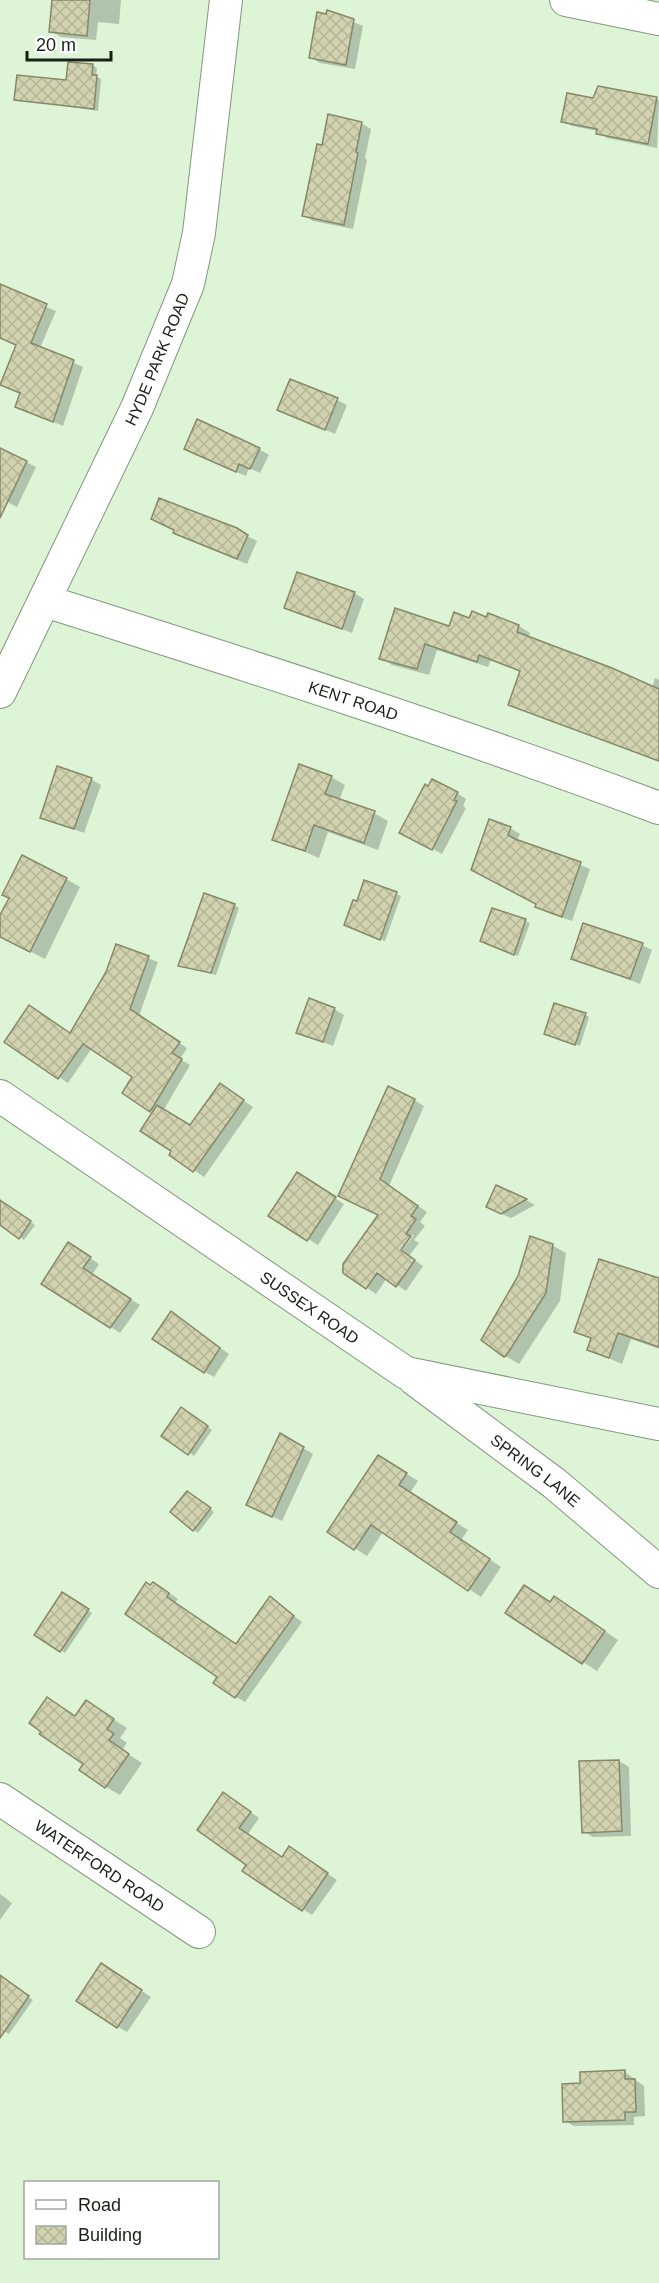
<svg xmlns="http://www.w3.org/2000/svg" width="659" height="2283" font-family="Helvetica,sans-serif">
<defs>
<pattern id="building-cross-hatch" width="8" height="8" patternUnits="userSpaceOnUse" patternTransform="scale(1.5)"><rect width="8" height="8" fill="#d1d3b0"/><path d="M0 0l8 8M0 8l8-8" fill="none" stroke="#b3b596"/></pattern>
</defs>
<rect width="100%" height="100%" fill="#ddf4d7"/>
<g fill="#0003" fill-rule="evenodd">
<path d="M54,0h67l-2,24 -21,-2 -2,18 -35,-3 -10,-6z"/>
<path d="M328,12l35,14 -8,43 -35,-6 -10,-6z"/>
<path d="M92,65l5,3 -1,8 5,3 -3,32 -82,-12 51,-18z"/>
<path d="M599,87l60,13 -2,48 -50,-10 -9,-7 -26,-5 -9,-5 31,-22z"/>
<path d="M361,123l10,6 -6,29 2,2 -14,69 -40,-8 -10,-6 20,-68z"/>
<path d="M0,288l56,23 -16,37 43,19 -20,59 -46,-20 4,-12 -19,-9 15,-40 -17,-7z"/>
<path d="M337,400l10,5 -12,29 -56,-25z"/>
<path d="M0,449l36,18 -19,40 -17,-9z"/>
<path d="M259,449l10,6 -9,18 -11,-5 -3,8 -51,-22z"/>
<path d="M247,536l10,5 -10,23 -62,-26z"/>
<path d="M354,593l10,6 -12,34 -66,-25z"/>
<path d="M487,618l32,8 11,7 -2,5 124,50 3,-10 4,2v82l-150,-58 13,-32 -31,-12 -3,7 -51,-17 -8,25 -37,-10 -11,-7 69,-31 20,-7z"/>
<path d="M331,777l14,8 -6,16 35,12 14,8 -10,29 -50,-18 -9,26 -45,-19z"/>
<path d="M91,779l10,6 -17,48 -42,-16z"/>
<path d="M457,793l9,6 -3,7 3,2 -24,46 -31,-17z"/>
<path d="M510,828l10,6 -3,6 73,29 -18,52 -26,-9 -9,-5 1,-3 -65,-35z"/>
<path d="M66,879l14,8 -35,72 -45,-23v-18z"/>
<path d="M365,882l36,14 -16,45 -35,-14z"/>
<path d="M234,905l5,3 -23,67 -36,-9z"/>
<path d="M525,921l5,2 -12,33 -32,-13z"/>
<path d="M642,945l10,5 -12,34 -67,-26z"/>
<path d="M117,946l41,16 -19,54 48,32 -7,11 10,6 -27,46 27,16 31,-42 32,22 -49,70 -33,-23 2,-3 -19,-39 -30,-20 10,-15 -42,-29 -24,35 -62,-41 65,-7 36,-62z"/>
<path d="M334,1009l10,6 -11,31 -35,-14z"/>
<path d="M585,1015l4,2 -9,29 -35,-12z"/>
<path d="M414,1100l10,6 -35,80 38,26 -7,10 5,4 -11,14 5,3 -10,13 14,10 -17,25 -19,-13 -11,16 -35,-24 39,-55 -40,-19zM410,1235h4l-17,22 -2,-2z"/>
<path d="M307,1180l37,24 -26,41 -48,-29z"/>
<path d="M497,1187l29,13 9,5 -24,13 -14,-6z"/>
<path d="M10,1208l25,17 -11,15 -24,-17v-9z"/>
<path d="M552,1245l14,8 -6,48 -41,63 -15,-9z"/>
<path d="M78,1250l21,14 -7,11 48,30 -20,28 -77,-50z"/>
<path d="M659,1278v71l-28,-10 -9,25 -34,-15 4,-10 -16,-8z"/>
<path d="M172,1313l57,41 -15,23 -9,-5z"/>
<path d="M186,1412l26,18 -18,26 -31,-21z"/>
<path d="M281,1435l32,19 -31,67 -24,-11z"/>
<path d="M390,1463l28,18 -8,12 58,37 -7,10 40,27 -20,30 -98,-65 -16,24 -38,-24z"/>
<path d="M192,1495l22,17 -16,21 -26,-21z"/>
<path d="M151,1586l12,3 15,10 -3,4 62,42 33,-47 32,24 -57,80 -9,-5 -17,-21z"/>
<path d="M525,1587l26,16 17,3 50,34 -21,31 -90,-58z"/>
<path d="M62,1594l30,19 -27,40 -29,-19z"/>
<path d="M48,1699l28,18 10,-15 41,26 -7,10 7,5 -5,7 20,13 -22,32 -14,-8 -21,-23z"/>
<path d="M619,1761l10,6 2,69 -38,1 -9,-5z"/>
<path d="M233,1800l26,18 -11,16 35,24 15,-4 39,26 -25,35 -68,-45 4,-6 -49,-35z"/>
<path d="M0,1894l12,9 -12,17z"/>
<path d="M111,1971l40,26 -24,35 -9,-5z"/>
<path d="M0,1977l33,23 -24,34 -9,-5z"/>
<path d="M625,2072l19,14 1,30 -11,1v8l-60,1 -9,-5 16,-36z"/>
<path d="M82,2258h17l-1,2z"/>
</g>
<g fill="url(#building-cross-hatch)" stroke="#878868" stroke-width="1.5">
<path d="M52,0h38l-3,36 -38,-4z"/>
<path d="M327,10l27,9 -8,46 -37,-7 8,-46 9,2z"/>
<path d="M68,62l25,2 -1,11h5l-3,34 -80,-9 3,-25 49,5z"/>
<path d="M598,86l59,11 -9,47 -52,-10 1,-5 -36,-7 6,-29 26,5z"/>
<path d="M328,114l34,8 -6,30 2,1 -14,72 -42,-9 15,-72 5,1z"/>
<path d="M0,284l47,20 -16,39 43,17 -21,62 -38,-15 5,-14 -20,-8 16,-40 -16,-7z"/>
<path d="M290,379l48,19 -13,32 -48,-20z"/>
<path d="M197,419l63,29 -10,21 -11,-5 -3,8 -52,-23z"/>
<path d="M0,448l27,13 -27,57z"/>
<path d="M159,498l78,30 11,7 -11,24 -64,-26 1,-3 -23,-11z"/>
<path d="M297,572l58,20 -13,37 -58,-21z"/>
<path d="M395,608l54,18 5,-14 15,6 3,-7 14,6 2,-4 31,12 -2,7 95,36 47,21v72l-151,-56 12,-34 -41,-16 -2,7 -52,-18 -8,25 -38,-10z"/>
<path d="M299,764l33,12 -7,18 50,17 -11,32 -50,-18 -9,26 -33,-11z"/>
<path d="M57,766l35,12 -18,51 -34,-11z"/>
<path d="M432,779l26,13 -4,8 3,1 -25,49 -33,-17 26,-49 3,2z"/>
<path d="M489,819l22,8 -3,8 7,4 66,23 -19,55 -27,-10 1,-3 -65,-34z"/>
<path d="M22,855l45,23 -37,74 -30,-15v-22l9,-17 -7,-3z"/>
<path d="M364,880l33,12 -17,48 -36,-15 9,-25 4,1z"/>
<path d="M204,893l31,11 -24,69 -33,-7z"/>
<path d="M492,908l34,11 -12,36 -34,-14z"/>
<path d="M583,923l60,20 -13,36 -59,-20z"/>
<path d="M116,944l33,12 -19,53 50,33 -8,11 10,6 -32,53 -28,-19 10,-16 -49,-33 -25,35 -54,-37 25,-37 41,28 36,-61z"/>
<path d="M309,998l26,10 -12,34 -27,-9z"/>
<path d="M554,1003l32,10 -11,32 -31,-11z"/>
<path d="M220,1083l24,17 -51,72 -24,-17 2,-4 -31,-20 17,-26 33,20z"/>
<path d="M388,1086l27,13 -35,80 38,27 -7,10 5,3 -10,15 5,2 -10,14 14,10 -19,27 -19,-14 -11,16 -23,-16v-9l35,-49 -40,-19z"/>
<path d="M297,1172l39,25 -29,44 -39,-25z"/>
<path d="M496,1185l31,14 -26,15 -15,-7z"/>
<path d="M0,1200l31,21 -12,18 -19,-14z"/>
<path d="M530,1236l23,8 -7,49 -40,63 -2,1 -23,-17 37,-64z"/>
<path d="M68,1242l23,15 -8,11 48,31 -21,29 -69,-44z"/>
<path d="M599,1259l60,19v69l-41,-14 -9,25 -22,-8 4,-12 -17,-6z"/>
<path d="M171,1311l49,37 -16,25 -52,-34z"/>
<path d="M181,1407l27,19 -20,29 -27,-19z"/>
<path d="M280,1433l24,14 -32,70 -26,-12z"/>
<path d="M378,1455l29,18 -8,12 58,37 -7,10 40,27 -22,32 -97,-66 -17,25 -27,-18z"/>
<path d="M187,1491l24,17 -18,23 -23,-19z"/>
<path d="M146,1582l4,3 3,-3 16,11 -2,4 69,47 34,-48 24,20 -59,82 -22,-15 4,-6 -92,-63z"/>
<path d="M524,1585l26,17 4,-6 51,35 -23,33 -77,-51z"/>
<path d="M62,1592l27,17 -29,43 -26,-17z"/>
<path d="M47,1697l28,19 11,-16 28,19 -7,10 7,5 -5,6 20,14 -24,34 -26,-18 4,-6 -44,-30 2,-2 -12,-9z"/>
<path d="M619,1760l3,71 -40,2 -3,-72z"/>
<path d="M223,1792l28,20 -12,16 43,29 7,-11 39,27 -26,38 -60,-40 4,-6 -49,-35z"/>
<path d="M101,1963l41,27 -25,38 -41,-27z"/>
<path d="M0,1975l29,21 -29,42z"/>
<path d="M625,2070v9h10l1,33h-11v8l-62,2 -1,-38 18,-1v-11z"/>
</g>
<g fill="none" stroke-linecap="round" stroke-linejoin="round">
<g stroke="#83997f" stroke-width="34">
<g id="minor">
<path d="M566,0l93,19"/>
<path id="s1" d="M45,601c206,65 412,131 614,207"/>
<path id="s2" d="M0,692l137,-284 51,-124 11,-51 27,-233"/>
<path id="s3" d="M0,1096l406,277 253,51"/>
<path id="s4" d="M414,1379l140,104 105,89"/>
<path id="s5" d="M0,1799l199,133"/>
</g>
</g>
<use href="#minor" stroke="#fff" stroke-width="32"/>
</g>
<g text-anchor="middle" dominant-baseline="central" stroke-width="4.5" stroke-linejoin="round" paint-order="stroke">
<g font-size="16" fill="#172015" stroke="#fff">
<text stroke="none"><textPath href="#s2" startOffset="368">HYDE PARK ROAD</textPath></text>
<text stroke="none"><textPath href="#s1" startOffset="324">KENT ROAD</textPath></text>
<text stroke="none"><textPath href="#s3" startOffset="375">SUSSEX ROAD</textPath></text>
<text stroke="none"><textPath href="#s4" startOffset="152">SPRING LANE</textPath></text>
<text stroke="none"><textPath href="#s5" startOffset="120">WATERFORD ROAD</textPath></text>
</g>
</g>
<rect x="24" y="2181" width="195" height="78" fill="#ffffff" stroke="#a2a6a1" stroke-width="1.5"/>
<rect x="36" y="2200" width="30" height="9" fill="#ffffff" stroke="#a2a6a1" stroke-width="1.5"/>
<text x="78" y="2211" font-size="18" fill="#172015">Road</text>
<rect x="36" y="2226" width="30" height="18" fill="url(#building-cross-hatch)" stroke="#a2a6a1" stroke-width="1.5"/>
<text x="78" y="2241" font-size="18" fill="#172015">Building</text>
<path d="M27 51v9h84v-9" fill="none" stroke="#172015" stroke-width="3"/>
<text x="36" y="51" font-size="18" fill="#172015" stroke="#ffffff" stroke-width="4.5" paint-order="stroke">20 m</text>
</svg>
